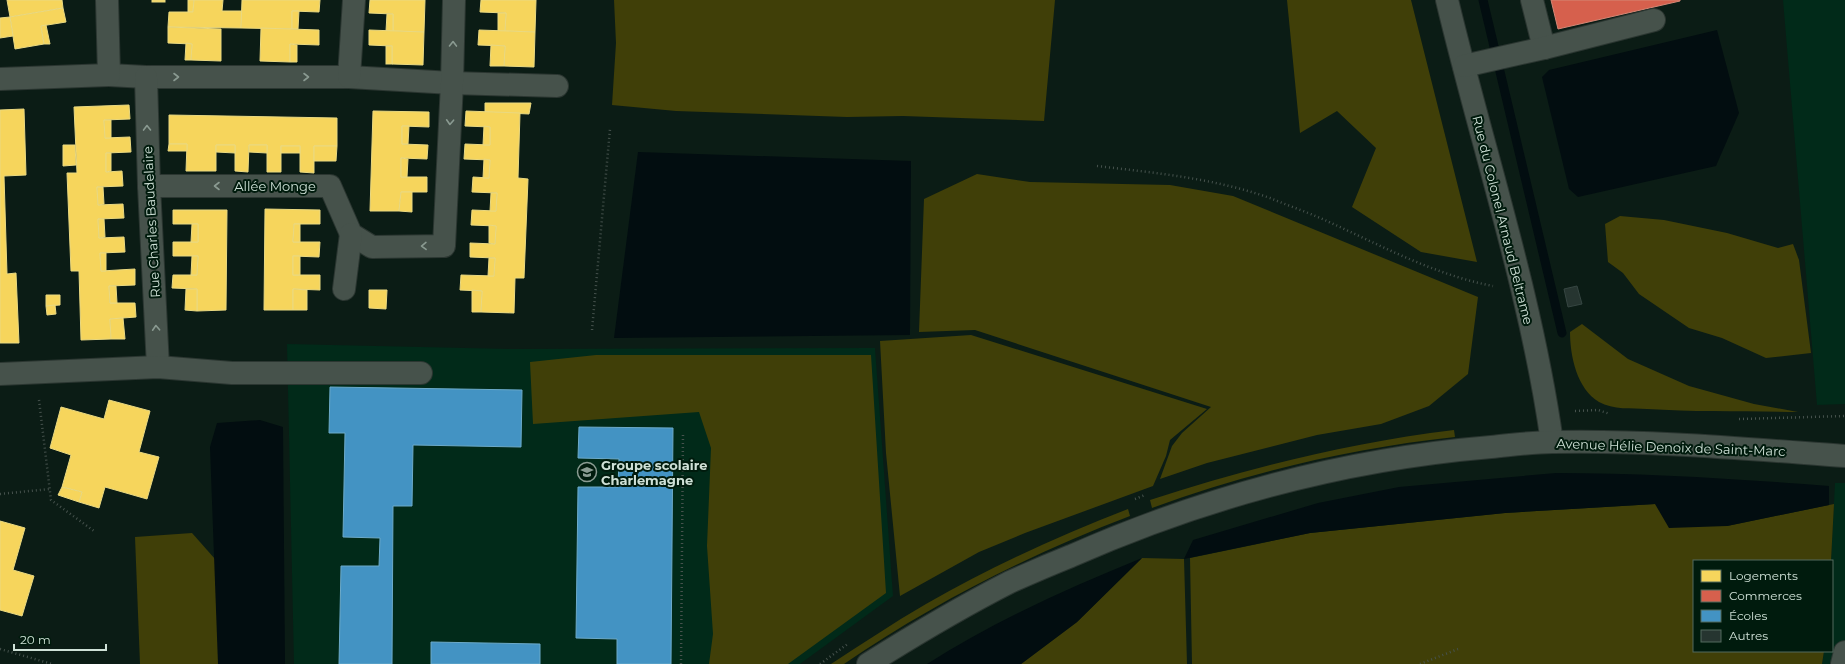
<svg xmlns="http://www.w3.org/2000/svg" width="1845" height="664" font-family="Montserrat,sans-serif">
<rect width="100%" height="100%" fill="#0b1c15"/>
<g fill="#012a19">
<path d="M1783,0h62v404l-28,1z"/>
<path d="M287,344l223,5 365,-1 18,248 -93,68h-506z"/>
<path d="M1835,483h10v181h-23l2,-13h8l-1,-90z"/>
</g>
<g fill="#403f08">
<path d="M614,0h441l-11,121 -141,-5 -56,1 -171,-6 -64,-6 4,-62z"/>
<path d="M1287,0h124l66,262 -56,-10 -69,-45 24,-59 -39,-37 -37,22z"/>
<path d="M977,174l53,8 140,3 63,11 245,101 -10,77 -39,32 -48,18 -64,11 -110,28 -47,16 12,-33 10,-13 29,-26 -236,-77 -56,2 5,-133z"/>
<path d="M1620,216l44,4 63,13 51,15 15,-4 6,16 12,93 -45,5 -44,-20 -33,-10 -50,-34 -16,-21 -15,-11 -3,-38z"/>
<path d="M1582,324l46,35 61,27 65,18 44,8c-51,-1 -101,0 -151,-3 -15,-1 -34,1 -48,-7 -22,-13 -29,-46 -29,-70z"/>
<path d="M971,335l236,74 -37,31 -4,16 -13,30 -128,47 -46,19 -79,44 -14,-143 -6,-112z"/>
<path d="M596,355h275l15,238 -98,71h-79l4,-30 -6,-88 4,-98 -12,-36 -166,12 -3,-62z"/>
<path d="M1454,430l1,7c-102,11 -206,35 -303,71l-2,-8c102,-33 198,-57 304,-70z"/>
<path d="M1655,504l72,22 107,-22 -3,57h-137v90h130l-2,13h-630l-2,-106 120,-25 195,-20z"/>
<path d="M1128,509l2,7c-100,38 -197,87 -286,148h-13c31,-20 62,-41 95,-60 65,-37 132,-68 202,-95z"/>
<path d="M192,533l23,26 4,105h-79l-5,-127z"/>
<path d="M1142,558l42,1 3,105h-166l56,-42z"/>
</g>
<g fill="#020d10">
<path d="M1717,30l22,83 -23,53 -138,31 -9,-8 -27,-112 7,-7z"/>
<path d="M638,152l273,9 -1,174 -296,3z"/>
<path d="M260,420l23,7 2,237h-67l-8,-217 7,-24z"/>
<path d="M1556,473c91,0 182,6 273,13v19l-102,21 -58,2 -14,-24 -150,9 -195,20 -126,26 9,-19 125,-37 81,-16z"/>
<path d="M1142,558l-65,64 -56,42h-94c68,-43 141,-76 215,-106z"/>
</g>
<g fill="#f6d55c" stroke="#ead981">
<path d="M7,0h55l1,8 -53,9z"/>
<rect x="152" y="0" width="13" height="2"/>
<path d="M188,0h6l-1,12h-5z"/>
<path d="M194,0h29l-1,11h20l-1,17 -73,-1 1,-15h24z"/>
<path d="M242,0h78l-1,12 -27,-1v18l-51,-1z"/>
<path d="M370,0h55l-1,32 -31,-1v-17l-24,-1z"/>
<path d="M481,0h55l-1,32 -30,-1 1,-18 -26,-1z"/>
<path d="M63,8l3,14 -25,4 3,18 -29,5 -5,-32z"/>
<path d="M292,11h7l-1,18h-6z"/>
<path d="M498,13h8l-1,18h-7z"/>
<path d="M387,14h6v17h-7z"/>
<path d="M10,17l3,19 -13,2v-20z"/>
<path d="M46,25l4,19h-6l-3,-18z"/>
<path d="M168,27l53,2v32l-30,-1 1,-16 -24,-1z"/>
<path d="M261,28l58,2v15l-29,-1v18l-30,-1z"/>
<path d="M369,30l55,2 -1,33 -31,-1v-18l-23,-1z"/>
<path d="M479,30l56,2 -1,35 -30,-1 1,-20 -27,-1z"/>
<path d="M186,43l6,1 -1,16h-6z"/>
<path d="M290,44l7,1v17h-7z"/>
<path d="M491,45l14,1 -1,20h-14z"/>
<rect x="386" y="46" width="6" height="18"/>
<path d="M485,103h46l-2,11 -44,-2z"/>
<path d="M129,105l1,14 -26,1 1,18 25,-1 1,15 -25,1v19l16,-1 1,15 -26,1 1,18 25,-1 1,14 -26,1 1,19 25,-1 1,15 -25,1 1,18 34,-2v16l-26,1 1,17h25l1,14 -26,2 1,20 -30,1 -2,-69h-8l-4,-98h10l-3,-66z"/>
<path d="M24,109l2,66 -22,1 3,98 9,-1 3,70h-19v-233z"/>
<path d="M373,111l56,1v15l-27,-1v18l26,1 -1,14 -26,-1v19h26v15h-26l-2,19h-29z"/>
<path d="M466,111l54,2 -2,65 10,1 -4,99h-9l-1,35 -33,-1 1,-21 -22,-1 1,-15 33,1 1,-18 -25,-1v-14l25,1 1,-18 -25,-1 1,-15 24,1 1,-18 -25,-1 1,-15 16,1 1,-18 -26,-1 1,-15 25,1v-18l-25,-1z"/>
<path d="M169,115l168,3v28h-23v27l-14,-1v-26h-19v26h-14v-27h-18l-1,27 -13,-1v-26h-19v26h-30l1,-27h-18z"/>
<path d="M104,120h7v18h-6z"/>
<path d="M402,126h7l-1,18h-6z"/>
<path d="M484,126l6,1v18h-7z"/>
<path d="M169,144h18v7h-19z"/>
<path d="M63,145h12l1,20 -13,1z"/>
<path d="M216,145h19v8l-19,-1z"/>
<path d="M249,145h18v8l-18,-1z"/>
<rect x="281" y="146" width="19" height="7"/>
<path d="M314,146h23l-1,15h-22z"/>
<path d="M106,153h5v18l-5,1z"/>
<path d="M401,158l7,1 -1,18h-6z"/>
<path d="M484,159l6,1 -1,18h-6z"/>
<path d="M97,187h6l1,17 -6,1z"/>
<path d="M401,192h11v20l-13,-1z"/>
<path d="M491,193h6l-1,18h-6z"/>
<path d="M265,209l55,1v14h-26l-1,18h27l-1,15 -26,-1v19h27v15l-27,-1v21h-29z"/>
<path d="M173,210h54l-1,100 -29,1v-22l-25,-1 1,-13h24l1,-19h-25v-14h25v-18h-25z"/>
<path d="M98,219h6l1,18 -6,1z"/>
<path d="M192,224h6v18h-7z"/>
<path d="M294,224h6v18h-7z"/>
<path d="M489,225l7,1 -1,18 -6,-1z"/>
<path d="M100,253h6v18h-5z"/>
<path d="M192,256h6l-1,19h-6z"/>
<rect x="293" y="256" width="7" height="19"/>
<path d="M489,258h6l-1,18h-6z"/>
<path d="M109,286h7l1,17h-7z"/>
<path d="M186,289h11v22l-12,-1z"/>
<path d="M293,289l14,1v20h-14z"/>
<path d="M369,290h18l-1,19 -17,-1z"/>
<path d="M472,290l10,1 -1,21h-9z"/>
<path d="M46,295h14v10l-14,1z"/>
<path d="M55,305l1,9 -9,1 -1,-9z"/>
<path d="M123,318l2,21h-14l-1,-20z"/>
<path d="M109,400l41,11 -11,41 20,5 -12,42 -42,-12 -6,21 -20,-6 3,-10 -20,-5 9,-32 -21,-7 11,-41 43,12z"/>
<path d="M62,487l20,5 -3,10 -21,-7z"/>
<path d="M0,521l25,7 -12,42 21,6 -12,40 -22,-6z"/>
</g>
<path fill="#d6604d" stroke="#d48776" d="M1551,0h129v1l-122,28z"/>
<g fill="#4393c3" stroke="#6daac9">
<path d="M330,387l192,3 -1,57 -108,-2 -1,61h-19l-1,158h-53l2,-98h38l1,-28 -37,-1 2,-104h-16z"/>
<path d="M579,427l94,1 -2,236h-54v-25l-41,-1 2,-151h40l1,-28 -41,-1z"/>
<path d="M431,642l109,2v20h-109z"/>
</g>
<g fill="none" stroke-linecap="round" stroke-linejoin="round">
<path stroke="#020d10" stroke-width="9" d="M1483,0l79,333"/>
</g>
<path fill="#263530" stroke="#364642" d="M1577,286l5,18 -14,3 -4,-18z"/>
<g fill="none" stroke-linecap="round" stroke-linejoin="round">
<g stroke="#2b3631" stroke-width="24">
<g id="minor">
<path d="M1447,0c35,147 84,292 105,442"/>
<path d="M1532,0l12,48"/>
<path d="M1464,66l80,-18 110,-28"/>
<path d="M109,75l37,2h203l103,6 105,3"/>
<path d="M146,77l3,109 9,181"/>
<path d="M349,77l5,-77"/>
<path d="M0,79l109,-4 -2,-75"/>
<path d="M149,186h181l21,48 21,13 72,-1 8,-163 2,-83"/>
<path d="M344,289l7,-55"/>
<path d="M0,374l158,-7 74,6h189"/>
<path d="M868,664c46,-29 93,-57 142,-82 20,-9 41,-18 61,-26 134,-59 275,-97 420,-109 21,-2 41,-5 62,-5 97,-2 195,7 292,14"/>
<path d="M1842,664l3,-12"/>
</g>
</g>
<g stroke="#46524d" stroke-width="2.5" stroke-dasharray="1 3" stroke-linecap="butt">
<path d="M1097,166c59,7 116,12 173,32 19,8 40,15 59,24 53,24 106,53 164,64"/>
<path d="M592,330l18,-201"/>
<path d="M39,400l12,100 43,31"/>
<path d="M1575,411l23,-1 12,4"/>
<path d="M1739,419l106,-3"/>
<path d="M0,494l50,-5"/>
<path d="M1135,499l10,-4"/>
<path d="M0,649l52,15"/>
<path d="M681,664l2,-231"/>
<path d="M820,664l29,-21"/>
<path d="M1420,664l38,-15"/>
</g>
<use href="#minor" stroke="#46524b" stroke-width="22"/>
</g>
<defs><path id="oneway-chevron" d="M-2-3.5L2.5 0L-2 3.5" fill="none" stroke-width="1.6" stroke-linecap="round" stroke-linejoin="round"/></defs>
<g stroke="#8a9a91">
<use href="#oneway-chevron" transform="translate(453 44) rotate(-89)"/>
<use href="#oneway-chevron" transform="translate(176 77)"/>
<use href="#oneway-chevron" transform="translate(306 77)"/>
<use href="#oneway-chevron" transform="translate(450 122) rotate(93)"/>
<use href="#oneway-chevron" transform="translate(147 128) rotate(-91)"/>
<use href="#oneway-chevron" transform="translate(217 186) rotate(180)"/>
<use href="#oneway-chevron" transform="translate(424 246) rotate(179)"/>
<use href="#oneway-chevron" transform="translate(156 328) rotate(-93)"/>
</g>
<defs>
<g id="school-ring" transform="scale(1)"><circle r="9.5" fill="#001b0d" stroke="#8a9c93" stroke-width="1.5"/><path d="M0-5L7-2L0 1L-7-2ZM-4 1L0 2.5L4 1V4Q0 6-4 4Z" fill="#8a9c93"/></g>
</defs>
<g fill-rule="evenodd">
<use href="#school-ring" x="587" y="472"/>
</g>
<g text-anchor="middle" dominant-baseline="central" stroke-width="4" stroke-linejoin="round" paint-order="stroke">
<g font-size="13" fill="#cfe1d7" stroke="#001b0d">
<text x="275" y="186">Allée Monge</text>
<text transform="translate(1503 220) rotate(76)">Rue du Colonel Arnaud Beltrame</text>
<text transform="translate(151 222) rotate(-93)">Rue Charles Baudelaire</text>
<text transform="translate(1671 447) rotate(2)">Avenue Hélie Denoix de Saint-Marc</text>
</g>
<g font-size="13" font-weight="bold" fill="#cfe1d7" stroke="#001b0d" text-anchor="start">
<text x="601" y="465">Groupe scolaire<tspan x="601" dy="15">Charlemagne</tspan></text>
</g>
</g>
<rect x="1693" y="560" width="140" height="92" fill="#001b0d" stroke="#536a5e"/>
<rect x="1701" y="570" width="20" height="12" fill="#f6d55c" stroke="#536a5e"/>
<text x="1729" y="580" font-size="12" fill="#cfe1d7">Logements</text>
<rect x="1701" y="590" width="20" height="12" fill="#d6604d" stroke="#536a5e"/>
<text x="1729" y="600" font-size="12" fill="#cfe1d7">Commerces</text>
<rect x="1701" y="610" width="20" height="12" fill="#4393c3" stroke="#536a5e"/>
<text x="1729" y="620" font-size="12" fill="#cfe1d7">Écoles</text>
<rect x="1701" y="630" width="20" height="12" fill="#263530" stroke="#536a5e"/>
<text x="1729" y="640" font-size="12" fill="#cfe1d7">Autres</text>
<path d="M14 644v6h92v-6" fill="none" stroke="#cfe1d7" stroke-width="2"/>
<text x="20" y="644" font-size="12" fill="#cfe1d7" stroke="#001b0d" stroke-width="3" paint-order="stroke">20 m</text>
</svg>
